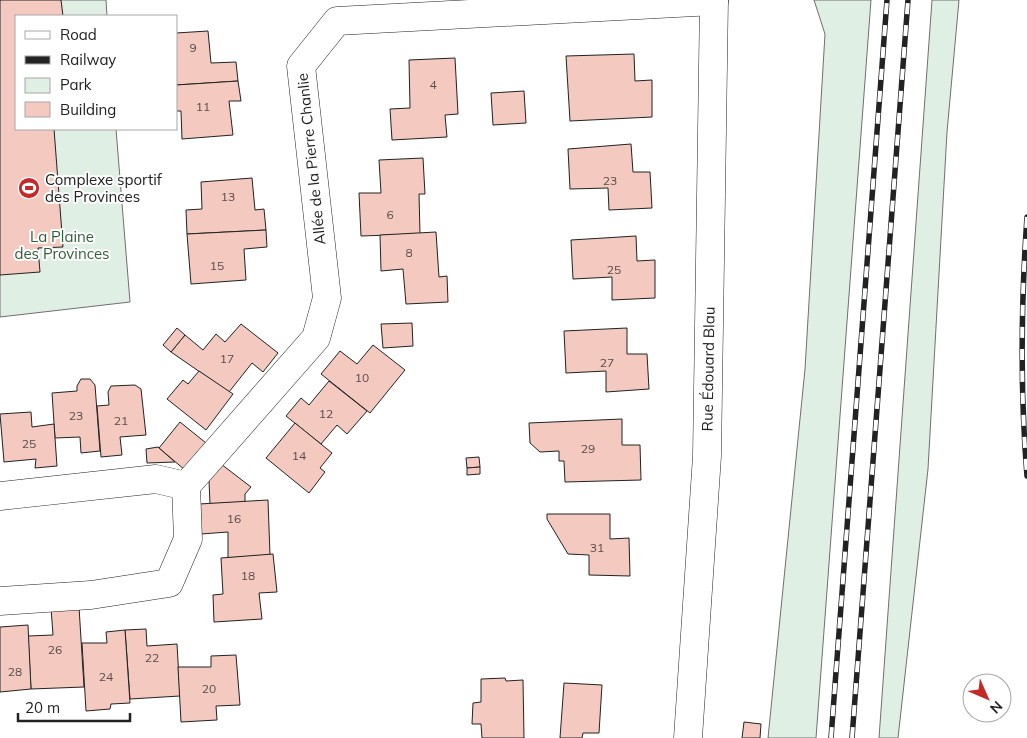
<svg xmlns="http://www.w3.org/2000/svg" width="1027" height="738" font-family="Mulish,sans-serif">
<rect width="100%" height="100%" fill="#fff"/>
<g fill="#e0efe3" stroke="#6f6f6f">
<path d="M0,0h106l1,16h-91v113h100l14,173 -130,15z"/>
<path d="M814,0h57l-55,738h-48l37,-369 20,-335z"/>
<path d="M932,0h27l-12,132 -19,337 -30,269h-19z"/>
</g>
<g fill="#f3c9c0" stroke="#222">
<path d="M0,0h61l2,16h-47v113h38l9,118 -25,1 2,24 -40,3z"/>
<path d="M208,31l3,32 25,-1 2,19 -62,4v-52z"/>
<path d="M634,54l1,27 17,-1v37l-82,4 -4,-65z"/>
<path d="M455,58l3,56 -13,1 2,22 -55,3 -2,-31 20,-1 -1,-48z"/>
<path d="M238,81l3,20h-12l4,34 -51,4 -1,-28h-5v-26z"/>
<path d="M524,91l2,32 -33,2 -2,-32z"/>
<path d="M631,144l2,28h17l2,36 -43,2 -1,-22 -38,1 -2,-40z"/>
<path d="M423,158l2,36h-6l1,40 -59,2 -2,-43h22l-2,-33z"/>
<path d="M252,178l3,32 9,-1 2,21 -79,4 -1,-24 16,-1 -1,-27z"/>
<path d="M266,230l1,17 -23,2 2,31 -55,4 -4,-50z"/>
<path d="M436,232l3,45 8,-1 1,26 -42,2 -3,-35 -22,2 -1,-36z"/>
<path d="M636,236l1,25 18,-1v38l-43,2v-23l-39,2 -2,-39z"/>
<path d="M412,323l1,23 -30,2 -2,-24z"/>
<path d="M241,324l37,29 -15,19 -11,-9 -23,29 -58,-40 14,-17 18,15 13,-16 9,8z"/>
<path d="M177,328l8,7 -14,17 -8,-7z"/>
<path d="M627,328v26h20l2,35 -43,3v-21l-40,2 -2,-42z"/>
<path d="M373,345l32,25 -35,43 -49,-39 19,-23 17,13z"/>
<path d="M199,371l34,23 -27,36 -39,-31 16,-19 5,4z"/>
<path d="M81,379h9l5,6 5,66 -19,2 -1,-16 -25,1 -3,-45 25,-2v-5z"/>
<path d="M329,381l38,30 -20,23 -10,-9 -16,19 -35,-28 15,-18 8,7z"/>
<path d="M135,385l6,4 5,46 -26,2 2,18 -21,2 -4,-51 12,-1 -1,-13 3,-6z"/>
<path d="M31,412l1,15 22,-3 3,42 -22,2 1,-9 -32,3 -4,-48z"/>
<path d="M622,419v26h18l1,35 -76,2 -1,-21h-5v-10l-19,1 -10,-9 -1,-20z"/>
<path d="M180,422l26,21 -21,27 -26,-22z"/>
<path d="M295,423l37,30 -12,15 5,4 -16,21 -43,-35z"/>
<path d="M158,447l1,1 16,14 -28,1 -1,-14z"/>
<path d="M479,457l1,10 -13,1 -1,-10z"/>
<path d="M221,464l30,23 -6,7v8l-35,2 -1,-23z"/>
<path d="M480,467v7l-13,1v-7z"/>
<path d="M268,500l2,55 -42,3v-26l-27,2 -2,-30z"/>
<path d="M547,514h63v25l19,-1 1,38 -41,-1v-20l-21,-1 -21,-35z"/>
<path d="M273,554l4,38 -18,1 3,26 -48,3 -1,-27 10,-1 -2,-36z"/>
<path d="M79,607l5,80 -53,2 -3,-53 25,-1 -2,-27z"/>
<path d="M28,625l3,64 -31,3v-65z"/>
<path d="M146,629l1,17 30,-2 3,52 -50,3 -5,-69z"/>
<path d="M125,630l5,73 -19,1 -1,5 -24,2 -4,-68h25l-1,-11z"/>
<path d="M236,655l4,50 -24,1 1,14 -36,2 -3,-55h33v-11z"/>
<path d="M505,678l1,3 17,-1 1,58h-42l-1,-14h-9l1,-21 8,-1v-23z"/>
<path d="M564,683l38,2 -3,48h-16l-1,5h-22z"/>
<path d="M744,722l17,2 -1,14h-18z"/>
</g>
<g fill="none" stroke-linecap="round" stroke-linejoin="round">
<g stroke="#222" stroke-width="29">
<g id="minor">
<path d="M0,496l156,-17 30,7"/>
<path d="M0,601l91,-6 78,-12 19,-44 -2,-53 130,-148 11,-40 -26,-232 36,-45 377,-20"/>
<path d="M688,738l19,-282 7,-456"/>
</g>
</g>
<use href="#minor" stroke="#fff" stroke-width="28"/>
<g stroke="#222" stroke-width="5.5">
<g id="rail">
<path d="M1027,217c-6,86 -7,173 0,259"/>
<path d="M831,738l56,-738"/>
<path d="M852,738l56,-738"/>
</g>
</g>
<use href="#rail" stroke="#fff" stroke-width="4" stroke-dasharray="11" stroke-linecap="butt"/>
</g>
<defs>
<g id="stadium-disc" transform="scale(1.125)"><circle r="9.5" fill="#c62828" stroke="#fff"/><path d="M0-5a6.5 5 0 1 0 0 10a6.5 5 0 1 0 0-10ZM-3.5-1.8h7v3.6h-7Z" fill="#fff"/></g>
</defs>
<g fill-rule="evenodd">
<use href="#stadium-disc" x="29" y="188"/>
</g>
<g text-anchor="middle" dominant-baseline="central" stroke-width="4" stroke-linejoin="round" paint-order="stroke">
<g font-size="12" fill="#564c4a">
<text x="193" y="47">9</text>
<text x="433" y="84">4</text>
<text x="203" y="106">11</text>
<text x="610" y="180">23</text>
<text x="228" y="196">13</text>
<text x="390" y="214">6</text>
<text x="409" y="252">8</text>
<text x="217" y="265">15</text>
<text x="614" y="269">25</text>
<text x="227" y="358">17</text>
<text x="607" y="362">27</text>
<text x="362" y="377">10</text>
<text x="326" y="413">12</text>
<text x="76" y="415">23</text>
<text x="121" y="420">21</text>
<text x="29" y="443">25</text>
<text x="588" y="448">29</text>
<text x="299" y="455">14</text>
<text x="234" y="518">16</text>
<text x="597" y="547">31</text>
<text x="248" y="575">18</text>
<text x="55" y="649">26</text>
<text x="152" y="657">22</text>
<text x="15" y="671">28</text>
<text x="106" y="676">24</text>
<text x="209" y="688">20</text>
</g>
<g font-size="15" fill="#222" stroke="#fff">
<text transform="translate(311 159) rotate(-96)">Allée de la Pierre Chanlie</text>
<text transform="translate(708 369) rotate(-89)">Rue Édouard Blau</text>
</g>
<g font-size="15" fill="#222" stroke="#fff" text-anchor="start">
<text x="45" y="179">Complexe sportif<tspan x="45" dy="17">des Provinces</tspan></text>
</g>
<g font-size="15" fill="#2f5e38" stroke="#fff">
<text x="62" y="236">La Plaine<tspan x="62" dy="17">des Provinces</tspan></text>
</g>
</g>
<rect x="15" y="15" width="162" height="115" fill="#ffffff" stroke="#a7a7a7"/>
<rect x="25" y="31" width="25" height="8" fill="#ffffff" stroke="#a7a7a7"/>
<text x="60" y="40" font-size="15" fill="#222222">Road</text>
<rect x="25" y="56" width="25" height="8" fill="#222222" stroke="#a7a7a7"/>
<text x="60" y="65" font-size="15" fill="#222222">Railway</text>
<rect x="25" y="78" width="25" height="15" fill="#e0efe3" stroke="#a7a7a7"/>
<text x="60" y="90" font-size="15" fill="#222222">Park</text>
<rect x="25" y="102" width="25" height="15" fill="#f3c9c0" stroke="#a7a7a7"/>
<text x="60" y="115" font-size="15" fill="#222222">Building</text>
<g transform="translate(987 698) rotate(135)"><circle r="24" fill="#ffffff" stroke="#a7a7a7"/>
<path d="M0-4L9 19L0 12L-9 19Z" fill="#c62828"/>
<text y="-8" font-size="14" font-weight="bold" text-anchor="middle" fill="#222222">N</text>
</g>
<path d="M18 713v8h112v-8" fill="none" stroke="#222222" stroke-width="2.5"/>
<text x="25" y="713" font-size="15" fill="#222222" stroke="#ffffff" stroke-width="4" paint-order="stroke">20 m</text>
</svg>
